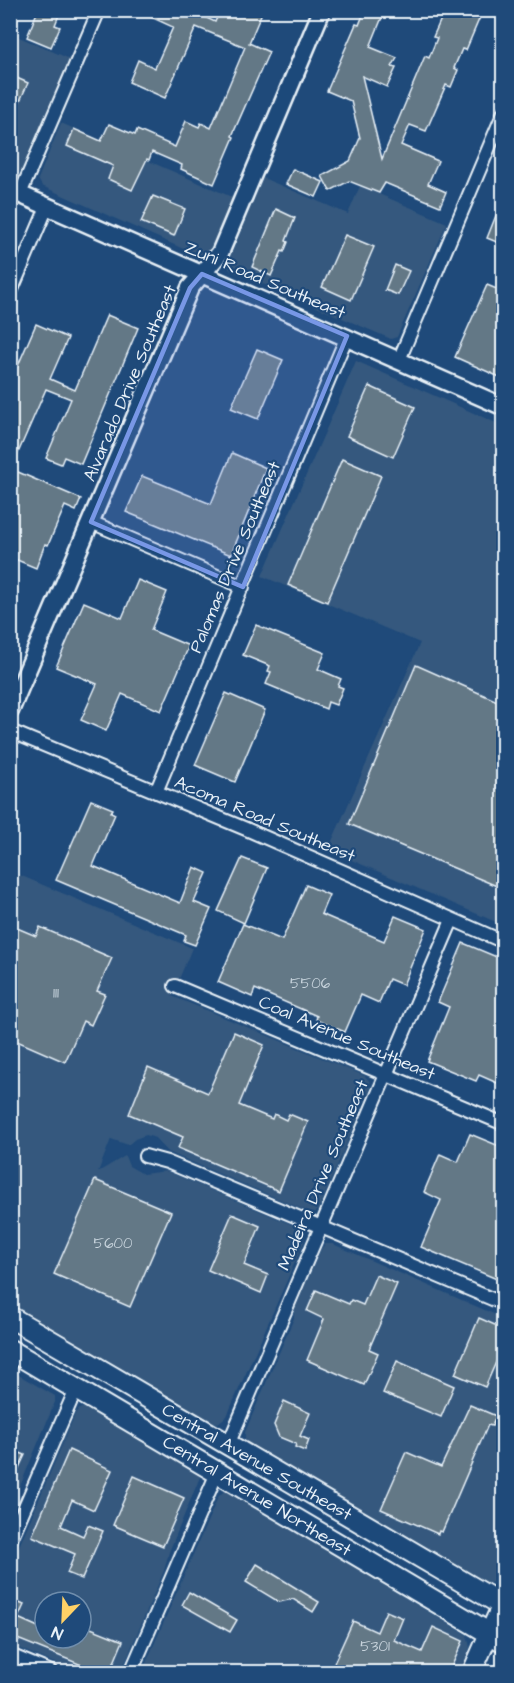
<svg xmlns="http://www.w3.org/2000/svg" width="514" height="1683" font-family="'Architects Daughter',sans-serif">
<rect width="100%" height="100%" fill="#1f4a7a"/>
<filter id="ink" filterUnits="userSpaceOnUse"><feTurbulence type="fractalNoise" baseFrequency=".0167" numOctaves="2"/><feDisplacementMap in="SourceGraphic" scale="12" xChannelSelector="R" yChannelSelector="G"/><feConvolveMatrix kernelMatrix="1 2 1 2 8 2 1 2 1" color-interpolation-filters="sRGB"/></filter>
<g filter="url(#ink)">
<g fill="#34587e" fill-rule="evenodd">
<path d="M12,34l58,25 -48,111 -6,4 -5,-1 -1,-135z"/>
<path d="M61,123l173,75 -24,57 -5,2 -8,-2 -155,-69 -4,-7z"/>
<path d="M263,178l85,36 12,-28 87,37 -50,114 -6,2 -161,-69 -3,-5z"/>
<path d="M356,361l147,65v499l-175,-75 92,-207 -158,-67z"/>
<path d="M10,871l182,77 -20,48 193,80 5,6v7l-51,119 -4,4h-6l-141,-60 -13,-14 -9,-3 -11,4 -7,6 -17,-6 -13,33 27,-16 4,10 14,8 23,-3 134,57 5,5 -1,9 -77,174 -9,7 -10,-2 -197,-117z"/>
<path d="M325,1244h8l170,74v255l-6,7 -7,3 -8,-1 -232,-136 -5,-7v-7l49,-114v-7l27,-62z"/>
<path d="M10,1370l45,26v6l-44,106z"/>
<path d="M81,1408h4l110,63 5,6 -31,75 -5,19 -43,101h-45l-65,-27v-80l65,-153zM45,1602h36v36h-36z"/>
<path d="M224,1491h4l239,144 3,12 -9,25h-319l76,-175z"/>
</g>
<g fill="#647886" stroke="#e8f1f8" stroke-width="1.5">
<path d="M38,10h23l-6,15 5,2 -9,20 -24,-10z"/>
<path d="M136,10h54l25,12 5,-12h43l-14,33 20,9 -37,84 2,1 -20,47 -33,-15 1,-4 -30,-13 -3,8 -2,-1 -15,31 -24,-11 5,-13 -46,-20 7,-17 27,12 8,-17 26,11 2,-5 38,17 11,-26 13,6 2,-4 10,5 34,-81 -49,-20 -31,71 -36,-16 9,-22 17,8 18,-41z"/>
<path d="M365,10h20l-15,37 27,11 -5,9 4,1 -9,19 -25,-11 20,83 43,-103 4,2 8,-20 -4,-1 12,-27h38l-17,40 -4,-1 -8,19 4,2 -7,17 -5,-2 -20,46 -16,-6 -9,20 37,16 -10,23 18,8 -6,14 -55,-23 -6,10 -30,-12 -19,10 -8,-15 28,-15 10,-23 -9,-37 -24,-10 29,-67 3,1z"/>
<path d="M10,75l18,8 -18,40z"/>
<path d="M293,169l30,13 -7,15 -30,-13z"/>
<path d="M153,196l32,13 -11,27 -33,-14z"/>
<path d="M503,198h1v47l-17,-7z"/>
<path d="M276,209l19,9 -9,23 2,1 -4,10 -2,-1 -11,25 -19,-9z"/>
<path d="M345,235l29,12 -23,53 -29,-13z"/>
<path d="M395,265l14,6 -11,24 -13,-5z"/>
<path d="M487,285l17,7v87l-49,-22z"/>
<path d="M107,315l31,13 -57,136 -17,-7 -3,7 -15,-6 25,-59 -25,-10 -35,80 70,30 -5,12 -11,-5 -17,39 -3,-1 -9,24 -26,-11v-173l26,-60 32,14 -18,41 25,11z"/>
<path d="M257,349l26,11 -25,59 -27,-11z"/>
<path d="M369,386l46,21 -22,50 -46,-21z"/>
<path d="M232,453l34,15 -35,87 -105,-43 16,-36 69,28z"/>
<path d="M342,459l39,17 -54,126 -39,-17z"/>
<path d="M138,580l29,12 -16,38 38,16 -28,65 -39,-17 -16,37 -25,-11 16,-36 -41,-17 28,-65 38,16z"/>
<path d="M256,625l69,28 -7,16 23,10 -3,7 5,2 -7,17 -8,-3 -2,7 -60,-25 5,-12 -3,-1 2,-5 -27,-11z"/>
<path d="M416,665l88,39v185l-155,-65z"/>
<path d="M226,693l39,17 -30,72 -40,-17z"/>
<path d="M91,800l22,9 -2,3 4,2 -22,52 87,37 14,-36 13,6 -13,29 17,7 -16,36 -11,-4 2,-6 -130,-55z"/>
<path d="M242,858l25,10 -23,55 -26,-12z"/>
<path d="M306,885l23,10 -8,19 63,27 11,-25 31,13 -23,56 -14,-6 -10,24 -18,-8 -16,37 -29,-12 1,-4 -62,-27 -3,8 -34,-15 25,-58 39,16z"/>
<path d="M10,925l26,11 4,-9 72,31 -15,33 8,3 -14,31 -8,-4 -18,41 -55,-24z"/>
<path d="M463,943l41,17v126l-25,-11 -3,6 -49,-20 22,-54 -11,-5z"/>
<path d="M234,1032l30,13 -25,60 33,14 2,-5 12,6 3,-6 19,8 -29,69 -101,-43 5,-11 -54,-23 19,-47 60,26z"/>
<path d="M470,1134l34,14v134l-83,-35 20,-47 -17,-8 16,-38 18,8z"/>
<path d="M95,1180l76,32 -41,95 -76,-33z"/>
<path d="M232,1214l28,12 -16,39 24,10 -7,18 -53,-23z"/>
<path d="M376,1275l21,9 -28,65 9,4 -14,32 -57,-25 17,-41 -17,-8 9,-21 33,14 2,-4 12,5z"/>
<path d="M479,1318l25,11v15l-19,43 -30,-13z"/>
<path d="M397,1361l57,25 -13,31 -58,-24z"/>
<path d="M284,1401l26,12 -10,23 9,4 -4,11 -10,-4 1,-3 -17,-7 -5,-12z"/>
<path d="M470,1405l26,11 -4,10 -4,-1 -46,107 -3,-1 -1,3 -57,-25 25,-57 35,15z"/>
<path d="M10,1449l15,6 -15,32z"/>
<path d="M69,1450l43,20 -18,40 -22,-10 -11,26 22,10 5,-11 15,6 -21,48 -15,-6 8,-19 -43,-18z"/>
<path d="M134,1476l50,22 -21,48 -50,-21z"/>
<path d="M257,1564l62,38 -6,10 -20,-13 -14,3 -33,-20z"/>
<path d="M189,1592l48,28 -7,12 -48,-27z"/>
<path d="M10,1599l14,6 -6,13 27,12v8h36v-14l42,17 -13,31h-11l-89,-36z"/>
<path d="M386,1611l17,7 -9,22 28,12 11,-25 30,14 -14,31h-119l23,-51 24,11z"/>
</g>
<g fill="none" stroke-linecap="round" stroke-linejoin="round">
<g stroke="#e8f1f8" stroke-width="16">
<g id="minor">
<path d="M20,194l79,-184"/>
<path d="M10,294l37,-87"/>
<path d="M399,360l105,-248"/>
<path d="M91,522l152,65"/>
<path d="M10,731l236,98 258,113"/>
<path d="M156,792l191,-456"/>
<path d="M175,986l329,138"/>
<path d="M145,1156l22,6 337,142"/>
<path d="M228,1445l224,-525"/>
<path d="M10,1541l66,-152"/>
<path d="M10,1655l41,17"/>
<path d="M131,1672l86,-199"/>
</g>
</g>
<g stroke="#e8f1f8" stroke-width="21">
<g id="tertiary">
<path d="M10,190l494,217"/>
<path d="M10,711l180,-423 30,-35 102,-243"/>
</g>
</g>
<g stroke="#e8f1f8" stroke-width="22">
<path id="secondary" d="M472,1672l32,-72"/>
</g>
<g stroke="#e8f1f8" stroke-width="24">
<g id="primary">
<path d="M10,1317l494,289"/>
<path d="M10,1350l494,292"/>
</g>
</g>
<use href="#minor" stroke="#1f4a7a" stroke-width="12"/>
<use href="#tertiary" stroke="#1f4a7a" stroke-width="16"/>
<use href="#secondary" stroke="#1f4a7a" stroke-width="18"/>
<use href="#primary" stroke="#1f4a7a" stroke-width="20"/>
</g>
</g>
<path fill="#7897e6" fill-opacity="0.2" stroke="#7897e6" stroke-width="4.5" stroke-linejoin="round" d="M202,274l145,62 -104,251 -152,-65 99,-234z"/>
<g text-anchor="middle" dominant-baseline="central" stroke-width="4.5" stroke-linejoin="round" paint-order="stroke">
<g font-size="15" fill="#c7d3dc">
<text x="310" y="983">5506</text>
<text x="56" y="993">111</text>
<text x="113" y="1243">5600</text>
<text x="375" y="1646">5301</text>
</g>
<g font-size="18" fill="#e8f1f8" stroke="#1f4a7a">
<text transform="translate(265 280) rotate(23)">Zuni Road Southeast</text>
<text transform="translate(130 383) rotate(-67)">Alvarado Drive Southeast</text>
<text transform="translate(235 557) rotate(-67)">Palomas Drive Southeast</text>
<text transform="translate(265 819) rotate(23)">Acoma Road Southeast</text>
<text transform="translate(347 1038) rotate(23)">Coal Avenue Southeast</text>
<text transform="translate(323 1175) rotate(-67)">Madeira Drive Southeast</text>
<text transform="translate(257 1462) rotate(30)">Central Avenue Southeast</text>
<text transform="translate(257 1496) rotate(31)">Central Avenue Northeast</text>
</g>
</g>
<rect width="514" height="1683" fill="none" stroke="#1f4a7a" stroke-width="36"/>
<rect x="18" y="18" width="478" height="1647" fill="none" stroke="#e8f1f8" stroke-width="2" filter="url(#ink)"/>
<g transform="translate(63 1620) rotate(203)"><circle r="28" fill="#1f4a7a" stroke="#6f8dac" stroke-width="1.5"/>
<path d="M0-4.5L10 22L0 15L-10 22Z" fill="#ffd166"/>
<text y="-9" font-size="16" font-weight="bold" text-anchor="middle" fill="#e8f1f8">N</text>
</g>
</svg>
